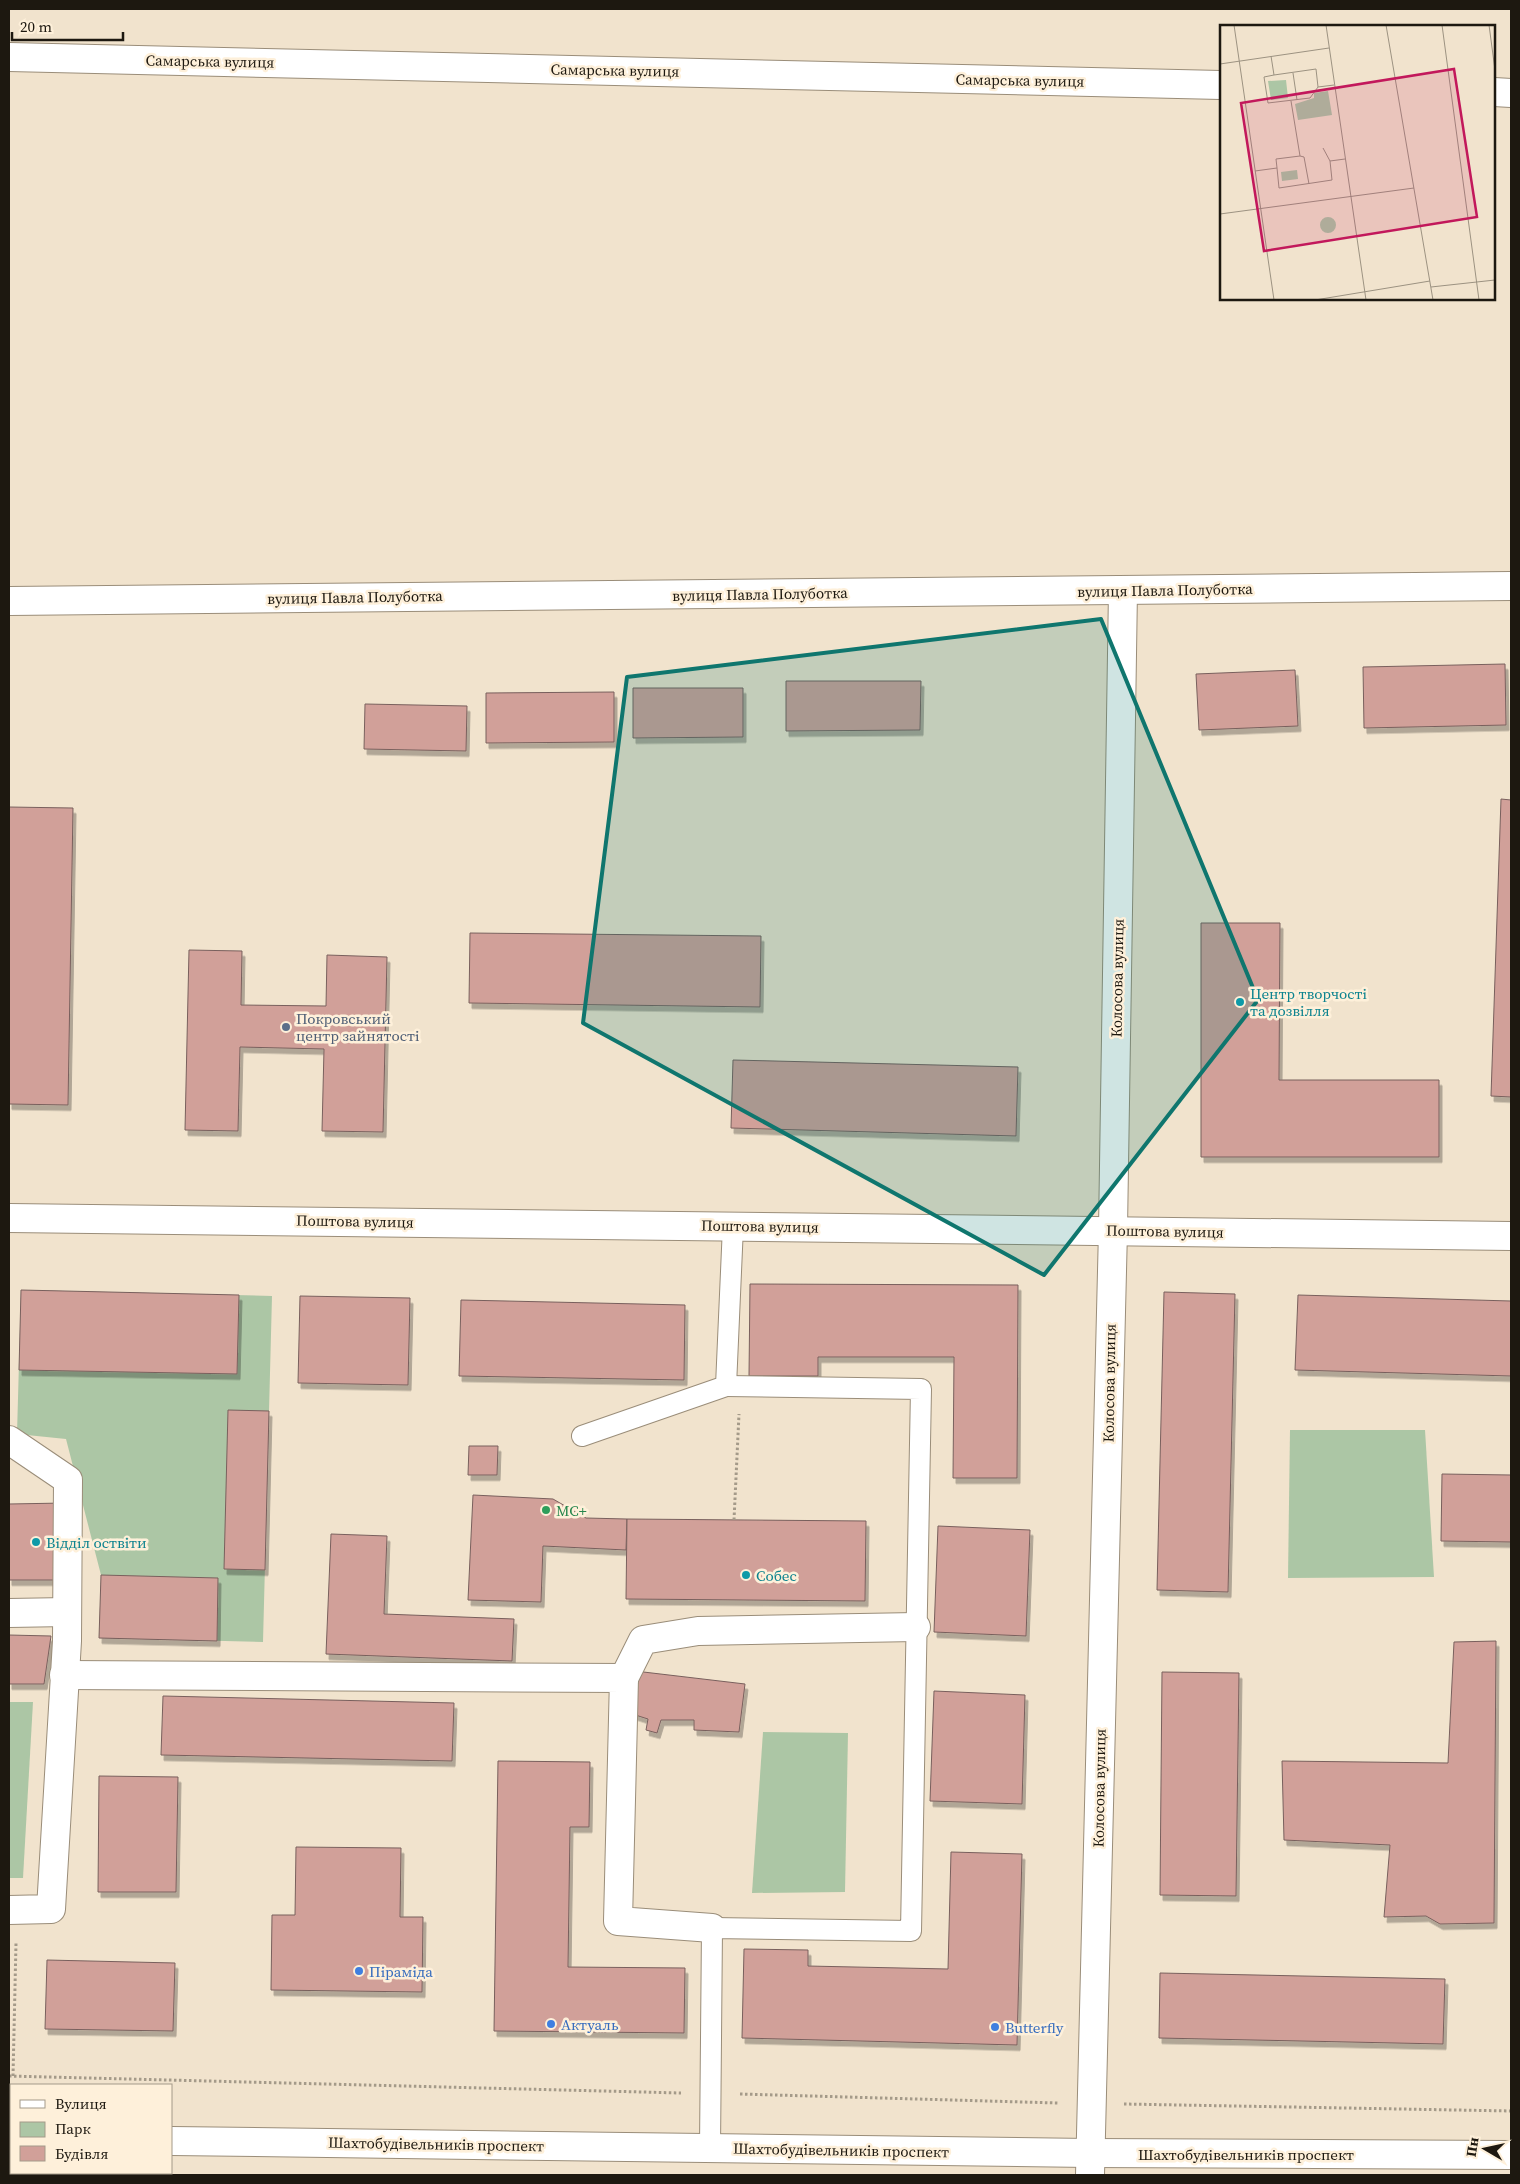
<svg xmlns="http://www.w3.org/2000/svg" width="1520" height="2184" font-family="'Source Serif 4',serif">
<defs>
<filter id="shadow"><feDropShadow dx="3" dy="5.5" stdDeviation="0" flood-color="#0004"/></filter>
</defs>
<rect width="100%" height="100%" fill="#f1e3cd"/>
<g fill="#acc6a5">
<path d="M21,1290l251,6 -9,346 -164,-4 2,-63 -35,-136 -49,-5z"/>
<path d="M1290,1430h135l9,147 -146,1z"/>
<path d="M9,1702h24l-10,176h-14z"/>
<path d="M763,1732l85,1 -3,159 -93,1z"/>
</g>
<g fill="#d1a099" stroke="#79605d" filter="url(#shadow)">
<path d="M1505,664l1,61 -142,3 -1,-61z"/>
<path d="M1295,670l3,56 -99,4 -3,-56z"/>
<path d="M786,681h135l-1,49 -134,1z"/>
<path d="M633,688h110v49l-110,1z"/>
<path d="M614,692v50l-128,1v-50z"/>
<path d="M365,704l102,2 -1,45 -102,-2z"/>
<path d="M1501,799l10,1v297l-20,-1z"/>
<path d="M9,807l64,1 -5,297 -59,-1z"/>
<path d="M1201,923h79l-1,157h160v77h-238z"/>
<path d="M470,933l291,3 -1,71 -291,-4z"/>
<path d="M189,950l53,1 -1,54 85,1 1,-51 60,2 -4,175 -61,-1 2,-82 -84,-2 -2,84 -53,-1z"/>
<path d="M733,1060l285,7 -2,69 -285,-8z"/>
<path d="M750,1284l268,1 -1,193h-64l1,-121h-136v19h-69z"/>
<path d="M21,1290l218,5 -2,79 -218,-4z"/>
<path d="M1164,1292l71,2 -7,298 -71,-2z"/>
<path d="M1298,1295l213,6v75l-216,-6z"/>
<path d="M300,1296l110,2 -2,87 -110,-2z"/>
<path d="M461,1300l224,5 -1,75 -225,-4z"/>
<path d="M228,1410l41,1 -4,159 -41,-1z"/>
<path d="M469,1446h29l-1,29h-29z"/>
<path d="M1442,1474l69,1v67l-70,-1z"/>
<path d="M473,1495l80,4 33,19 41,1 -1,31 -83,-4 -2,56 -73,-2z"/>
<path d="M64,1503v77h-55v-76z"/>
<path d="M627,1519l239,2 -1,80 -239,-2z"/>
<path d="M938,1526l92,4 -4,106 -92,-4z"/>
<path d="M331,1534l56,2 -3,78 130,5 -2,42 -186,-7z"/>
<path d="M101,1575l117,3 -1,63 -118,-3z"/>
<path d="M9,1635l42,1 -7,48h-35z"/>
<path d="M1496,1641l-2,282 -54,1 -14,-8 -42,1 6,-72 -106,-5 -2,-79 166,2 6,-121z"/>
<path d="M635,1671l110,13 -6,48 -45,-2v-10h-33l-4,13 -11,-3 2,-11 -19,-6z"/>
<path d="M1162,1672l77,1 -3,223 -76,-1z"/>
<path d="M934,1691l91,4 -3,109 -92,-3z"/>
<path d="M163,1696l291,7 -2,58 -291,-6z"/>
<path d="M498,1761l92,1 -1,65h-19l-2,140 117,1 -1,65 -190,-2z"/>
<path d="M99,1776l79,1 -2,115h-78z"/>
<path d="M296,1847l105,1 -1,69h23l-1,75 -151,-2 1,-75h23z"/>
<path d="M951,1852l71,2 -5,191 -275,-7 2,-89 64,1v16l140,3z"/>
<path d="M47,1960l128,3 -2,68 -128,-2z"/>
<path d="M1160,1973l285,6 -2,65 -284,-6z"/>
</g>
<g fill="none" stroke-linecap="round" stroke-linejoin="round">
<g stroke="#9a8d79" stroke-width="22">
<g id="lane">
<path d="M582,1436l144,-50 7,-160"/>
<path d="M710,2148l2,-220 199,3 10,-542 -195,-3"/>
</g>
</g>
<g stroke="#9a8d79" stroke-width="30">
<g id="street">
<path d="M9,57l1212,28"/>
<path d="M1494,92l17,1"/>
<path d="M9,601l1502,-15"/>
<path d="M9,1218l1502,18"/>
<path d="M9,1440l59,40 -1,161 -16,268 -42,1"/>
<path d="M9,1613l58,-1"/>
<path d="M64,1675l560,3 -6,243 94,7"/>
<path d="M624,1678l19,-38 55,-9 218,-4"/>
<path d="M9,2138h2"/>
<path d="M171,2141l918,12 422,2"/>
<path d="M1090,2175l23,-945 10,-640"/>
</g>
</g>
<g stroke="#a49a89" stroke-width="3" stroke-dasharray="2.5 2.5" stroke-linecap="butt">
<path d="M734,1520l5,-106"/>
<path d="M9,2076l672,17"/>
<path d="M13,2076l3,-133"/>
<path d="M740,2094l318,9"/>
<path d="M1124,2104l387,7"/>
<path d="M63,2173l97,1"/>
</g>
<use href="#lane" stroke="#fff" stroke-width="20"/>
<use href="#street" stroke="#fff" stroke-width="28"/>
</g>
<path fill="#0f766e" fill-opacity="0.2" stroke="#0f766e" stroke-width="4" stroke-linejoin="round" d="M1101,619l157,381 -214,275 -461,-252 44,-346z"/>
<g fill="#0f9aa8" stroke="#fef0da" stroke-width="2">
<circle cx="1240" cy="1002" r="5"/>
<circle cx="36" cy="1542" r="5"/>
<circle cx="746" cy="1575" r="5"/>
</g>
<circle fill="#5c6f8a" stroke="#fef0da" stroke-width="2" cx="286" cy="1027" r="5"/>
<circle fill="#2e9e5b" stroke="#fef0da" stroke-width="2" cx="546" cy="1510" r="5"/>
<g fill="#3f7fe0" stroke="#fef0da" stroke-width="2">
<circle cx="359" cy="1971" r="5"/>
<circle cx="551" cy="2024" r="5"/>
<circle cx="995" cy="2027" r="5"/>
</g>
<g text-anchor="middle" dominant-baseline="central" stroke-width="5" stroke-linejoin="round" paint-order="stroke">
<g font-size="15" fill="#1d1810" stroke="#fef0da">
<text transform="translate(210 61) rotate(1)">Самарська вулиця</text>
<text transform="translate(615 70) rotate(1)">Самарська вулиця</text>
<text transform="translate(1020 80) rotate(1)">Самарська вулиця</text>
<text transform="translate(1165 590) rotate(-1)">вулиця Павла Полуботка</text>
<text transform="translate(760 594) rotate(-1)">вулиця Павла Полуботка</text>
<text transform="translate(355 597) rotate(-1)">вулиця Павла Полуботка</text>
<text transform="translate(1117 978) rotate(-89)">Колосова вулиця</text>
<text transform="translate(355 1221) rotate(1)">Поштова вулиця</text>
<text transform="translate(760 1226) rotate(1)">Поштова вулиця</text>
<text transform="translate(1165 1231) rotate(1)">Поштова вулиця</text>
<text transform="translate(1109 1383) rotate(-89)">Колосова вулиця</text>
<text transform="translate(1099 1788) rotate(-89)">Колосова вулиця</text>
<text transform="translate(436 2144) rotate(1)">Шахтобудівельників проспект</text>
<text transform="translate(841 2150) rotate(1)">Шахтобудівельників проспект</text>
<text x="1246" y="2154">Шахтобудівельників проспект</text>
</g>
<g font-size="15" fill="#0d838f" stroke="#fef0da" text-anchor="start">
<text x="1250" y="993">Центр творчості<tspan x="1250" dy="17">та дозвілля</tspan></text>
<text x="46" y="1542">Відділ оствіти</text>
<text x="756" y="1575">Собес</text>
</g>
<g font-size="15" fill="#4e5e75" stroke="#fef0da" text-anchor="start">
<text x="296" y="1018">Покровський<tspan x="296" dy="17">центр зайнятості</tspan></text>
</g>
<g font-size="15" fill="#27864d" stroke="#fef0da" text-anchor="start">
<text x="556" y="1510">МС+</text>
</g>
<g font-size="15" fill="#366cbe" stroke="#fef0da" text-anchor="start">
<text x="369" y="1971">Піраміда</text>
<text x="561" y="2024">Актуаль</text>
<text x="1005" y="2027">Butterfly</text>
</g>
</g>
<g transform="translate(1220 25)">
<rect width="275" height="275" fill="#f1e3cd"/>
<path d="M66,55l2,18 -17,2 -3,-19zM108,66l4,24 -34,5 -3,-16 19,-6v-5zM77,145l1,9 -16,2 -1,-9zM100 200a8 8 0 1 1 16 0a8 8 0 1 1-16 0Z" fill="#acc6a5"/>
<path fill="none" stroke="#9c9281" stroke-width="1" d="M14,0l40,275M106,0l40,275M166,0l47,275M222,0l37,275M269,0l6,45M51,31l3,19 42,-6 2,18 16,-2M0,39l109,-16M73,48l4,27M54,50l-10,2 4,26 42,-5 8,-11M103,123l7,13 15,-2M80,131l4,1 5,27M57,143l-1,-9 24,-3 -9,-55M35,146l22,-3 2,20 53,-8 -2,-19M0,189l194,-26M211,262l64,-7M95,275l115,-19"/>
<path fill="#c2185b" fill-opacity="0.15" stroke="#c2185b" stroke-width="2.5" d="M234,44l23,148 -213,34 -23,-148z"/>
<rect width="275" height="275" fill="none" stroke="#1d1810" stroke-width="2.5"/>
</g>
<rect width="1520" height="2184" fill="none" stroke="#1d1810" stroke-width="20"/>
<rect x="10" y="2084" width="162" height="90" fill="#fef0da" stroke="#a49a89"/>
<rect x="20" y="2100" width="25" height="8" fill="#ffffff" stroke="#a49a89"/>
<text x="55" y="2109" font-size="15" fill="#1d1810">Вулиця</text>
<rect x="20" y="2122" width="25" height="15" fill="#acc6a5" stroke="#a49a89"/>
<text x="55" y="2134" font-size="15" fill="#1d1810">Парк</text>
<rect x="20" y="2146" width="25" height="15" fill="#d1a099" stroke="#a49a89"/>
<text x="55" y="2159" font-size="15" fill="#1d1810">Будівля</text>
<g transform="translate(1485 2149) rotate(279)" stroke="#fef0da" stroke-width="4" paint-order="stroke">
<path d="M0-4L9 19L0 12L-9 19Z" fill="#1d1810"/>
<text y="-8" font-size="14" font-weight="bold" text-anchor="middle" fill="#1d1810">Пн</text>
</g>
<path d="M12 32v8h111v-8" fill="none" stroke="#1d1810" stroke-width="2.5"/>
<text x="20" y="32" font-size="15" fill="#1d1810" stroke="#fef0da" stroke-width="4" paint-order="stroke">20 m</text>
</svg>
